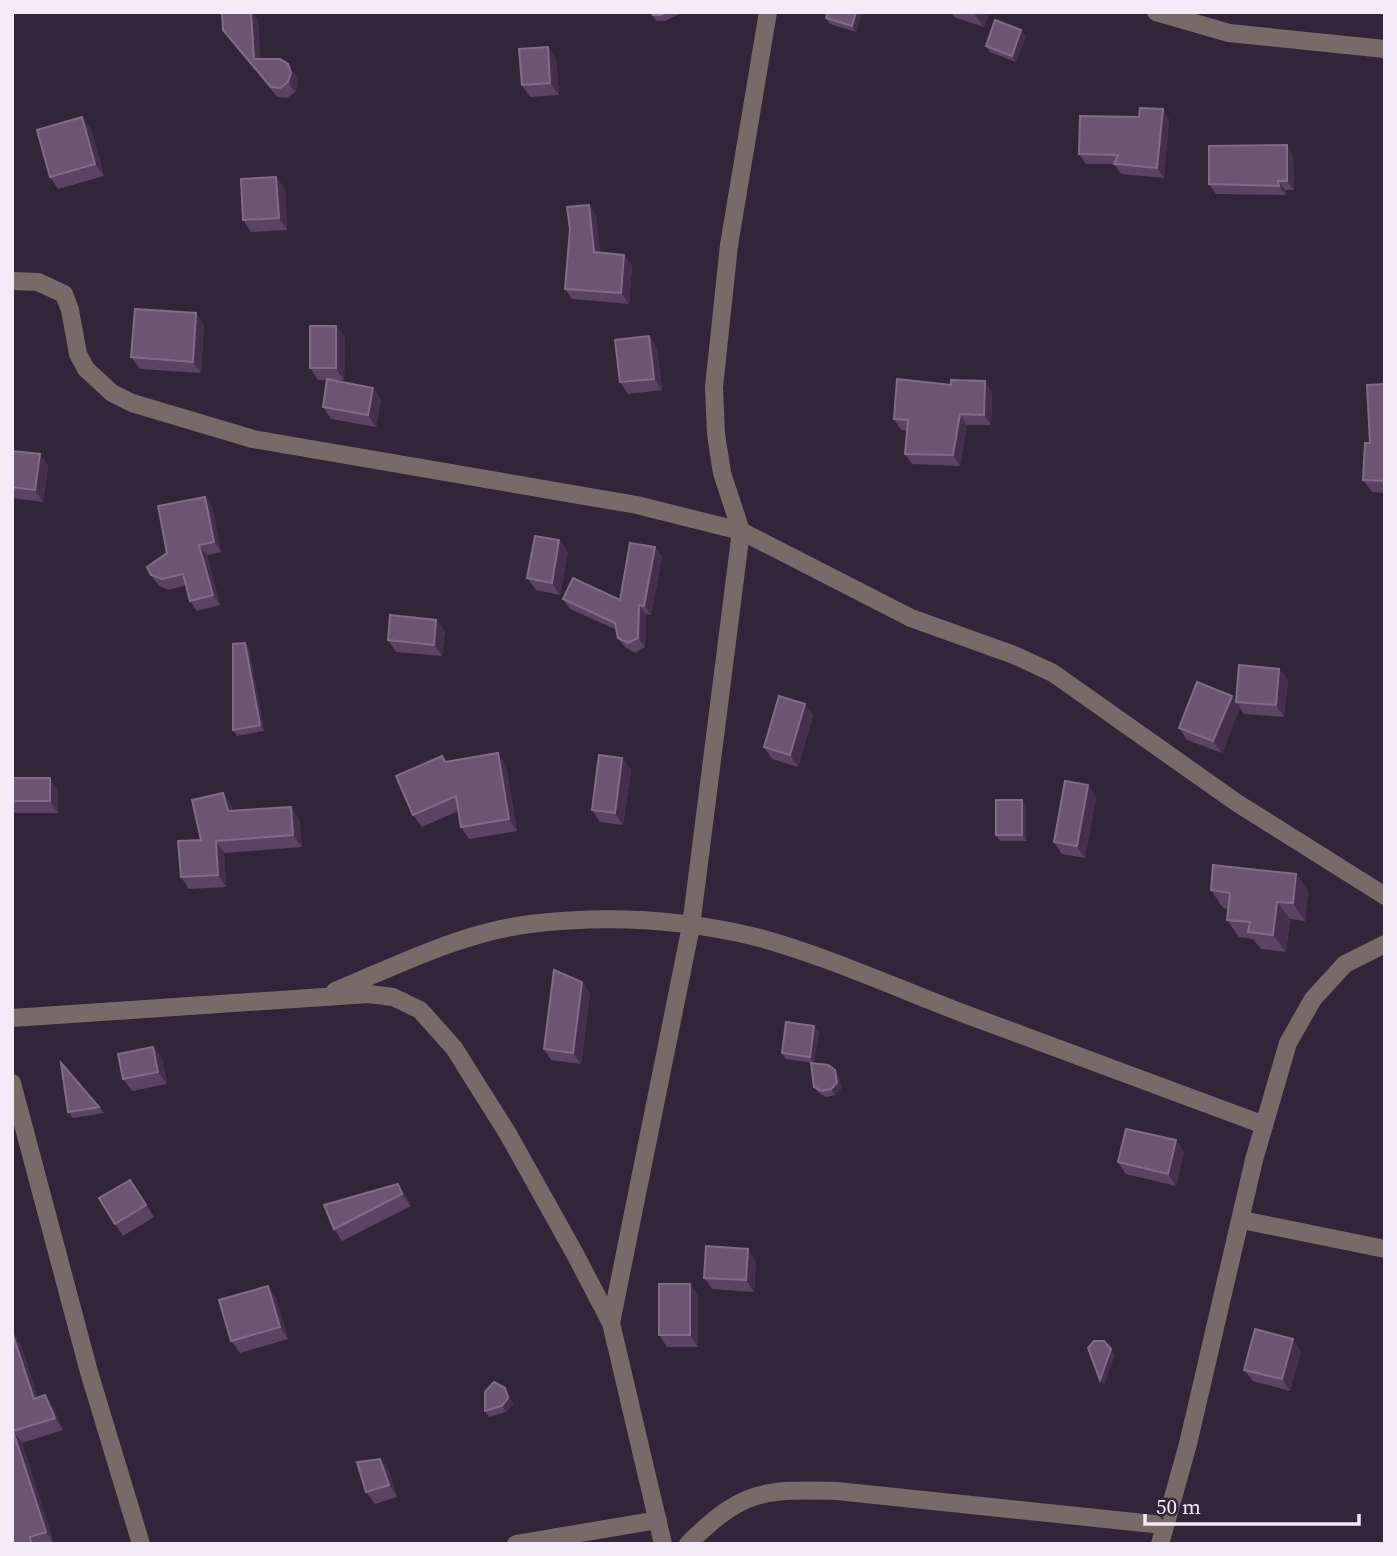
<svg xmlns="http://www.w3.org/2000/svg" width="1397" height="1556" font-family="'Source Serif 4',serif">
<rect width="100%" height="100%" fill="#332539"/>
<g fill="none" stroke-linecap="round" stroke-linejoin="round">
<g stroke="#796a6a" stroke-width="18">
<path d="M1156,12l73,21 156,16"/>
<path d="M12,281l26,1 26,12 6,16 8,44 8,15 26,24 20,10 121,36 384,66 104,26 170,87 103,37 39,18 184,130 148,93"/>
<path d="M335,991c63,-26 125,-58 195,-67 75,-9 152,-5 226,13 68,18 143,52 209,77 100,37 199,74 299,111"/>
<path d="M12,1018l357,-24 24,3 27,13 34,38 54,86 67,120 36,69 52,221"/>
<path d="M12,1083l77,289 52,172"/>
<path d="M1242,1220l143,29"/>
<path d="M611,1323l80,-397 50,-395 -19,-58 -6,-39 -2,-47 15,-142 39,-233"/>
<path d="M516,1544l142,-24"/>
<path d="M688,1544c54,-54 75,-55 149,-53l326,34"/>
<path d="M1160,1544l28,-100 66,-284 34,-117 25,-44 32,-35 40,-20"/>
</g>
</g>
<g fill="#5a4363">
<path d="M222,12h71l-40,2 5,6 2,39 35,15 3,9 -3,9 -8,6 -10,-1 -47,-57 -7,-10z"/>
<path d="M649,12h34l-18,9h-8z"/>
<path d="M828,12h34l-6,20 -26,-8 -4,-6z"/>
<path d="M951,12h38l-5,15 -30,-10z"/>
<path d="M1026,36l-10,26 -26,-10 -4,-6z"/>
<path d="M548,47l8,12 3,36 -29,2 -8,-12z"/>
<path d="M1169,119l-5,59 -43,-4 -7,-10h-28l-7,-10z"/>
<path d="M91,129l13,47 -46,13 -8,-12z"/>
<path d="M1293,155l1,35h-9l1,5 -70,-1 -7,-10z"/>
<path d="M276,177l9,12 2,41 -36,2 -8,-12z"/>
<path d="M596,215l4,38 32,12 -3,39 -57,-5 -7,-10z"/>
<path d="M196,313l8,12 -3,48 -61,-4 -9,-12z"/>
<path d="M336,326l9,12 -1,42h-15l52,19 -5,28 -45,-8 -8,-12 4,-27h-9l-8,-12z"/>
<path d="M649,336l8,12 5,42 -34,4 -8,-12z"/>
<path d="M1385,384v109l-13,-1 -9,-12 7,-37z"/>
<path d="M992,392l-1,33h-24l-7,41 -48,-2 -7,-10 2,-24h-6l-7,-11z"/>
<path d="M12,451l28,3 8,12 -5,36 -31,-4z"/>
<path d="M212,507l9,45 -14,3 13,50 -23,6 -7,-10 -4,-16 -17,5 -10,-4 -8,-11 16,-22z"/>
<path d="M559,540l9,12 -8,43 -24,-5 -9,-12z"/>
<path d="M655,547l7,9 -11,59 -5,-1 -1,33 -10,6 -10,-6 -7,-9 -1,-8 -47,-21 -7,-10 57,1z"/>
<path d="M445,631l-3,25 -46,-4 -8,-12z"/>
<path d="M245,643l4,6 15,82 -27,5 -4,-6z"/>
<path d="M1279,669l9,12 -4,36 -40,-3 -8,-12z"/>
<path d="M1232,696l8,11 -18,46 -35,-13 -8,-12z"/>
<path d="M805,704l8,11 -15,52 -26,-8 -8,-12z"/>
<path d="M622,758l9,12 -8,55 -23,-3 -8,-12z"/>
<path d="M446,762l60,3 11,66 -48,8 -8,-12 -3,-16 -36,16 -9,-12z"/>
<path d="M12,778l46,12v23h-43l-3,-5z"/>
<path d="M223,793l8,12 2,6 58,-4 8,12 3,28 -78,6 2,34 -37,2 -8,-12 20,-37z"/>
<path d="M1096,797l-11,61 -23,-4 -8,-12z"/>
<path d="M1022,800l4,6v35h-26l-4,-6z"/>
<path d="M1296,874l12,17 -3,30 -15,-2 -4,33 -25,-3 -8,-10 -14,-2 -12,-17 1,-11 -5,-1 -12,-18z"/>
<path d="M590,993l-9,71 -30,-4 -7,-11z"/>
<path d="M814,1026l5,6 -5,31 -28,-4 -4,-6z"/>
<path d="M153,1047l9,12 5,25 -35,7 -9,-12z"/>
<path d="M839,1076l2,13 -6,6 -9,2 -7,-4 -5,-6z"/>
<path d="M99,1107l5,6 -31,5 -5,-6z"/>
<path d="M1176,1140l8,12 -8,34 -50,-12 -8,-12z"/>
<path d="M130,1180l24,37 -31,19 -8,-12z"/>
<path d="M398,1184l8,12 5,10 -69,35 -8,-12z"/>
<path d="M756,1261l-2,31 -42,-3 -8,-11z"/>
<path d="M690,1284l8,12v51h-31l-8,-12z"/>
<path d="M276,1298l12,41 -48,14 -9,-12z"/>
<path d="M12,1331l8,12 18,55 15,9 10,23 -41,13 32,101h-42z"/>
<path d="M1301,1351l-11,40 -37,-10 -9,-11z"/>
<path d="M509,1394l4,10 -7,8 -17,5 -4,-6z"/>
<path d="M389,1471l8,26 -22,7 -9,-12z"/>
</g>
<g fill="#44304c">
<path d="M251,12l7,8 3,48 -7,-9z"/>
<path d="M856,12h6l-6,20 -4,-6z"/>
<path d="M976,12h13l-5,15 -9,-12z"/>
<path d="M1021,30l5,6 -10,26 -4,-6z"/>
<path d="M548,47l8,12 3,36 -9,-12z"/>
<path d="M288,64l7,10 3,9 -3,9 -7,-10z"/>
<path d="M1163,109l6,10 -5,59 -7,-10z"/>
<path d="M82,117l9,12 13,47 -9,-12z"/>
<path d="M1287,145l6,10 1,35 -7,-9z"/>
<path d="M276,177l9,12 2,41 -8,-12z"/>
<path d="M1278,181l7,9 1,5 -7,-9z"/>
<path d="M589,205l7,10 6,48 -8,-11z"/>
<path d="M624,255l8,10 -3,39 -8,-11z"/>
<path d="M196,313l8,12 -3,48 -8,-11z"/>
<path d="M336,326l9,12 -1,42 -8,-12z"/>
<path d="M649,336l8,12 5,42 -8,-11z"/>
<path d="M985,381l7,11 -1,33 -7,-10z"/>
<path d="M373,388l8,11 -5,28 -8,-12z"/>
<path d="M960,414l7,11 -7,41 -7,-11z"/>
<path d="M40,454l8,12 -5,36 -8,-12z"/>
<path d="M205,497l7,10 9,45 -7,-10z"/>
<path d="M559,540l9,12 -8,43 -8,-12z"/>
<path d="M199,545l8,10 13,50 -7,-10z"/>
<path d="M655,547l7,9 -11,59 -7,-9z"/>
<path d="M639,605l7,9 -1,33 -7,-9z"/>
<path d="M436,620l9,11 -3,25 -8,-11z"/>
<path d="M245,643l4,6 15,82 -4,-6z"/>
<path d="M1279,669l9,12 -4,36 -8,-12z"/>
<path d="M1232,696l8,11 -18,46 -9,-12z"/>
<path d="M805,704l8,11 -15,52 -8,-12z"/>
<path d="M498,753l8,12 11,66 -8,-12z"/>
<path d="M622,758l9,12 -8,55 -8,-12z"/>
<path d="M50,778l8,12v23l-8,-12z"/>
<path d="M1088,785l8,12 -11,61 -8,-12z"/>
<path d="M223,793l8,12 5,18 -8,-12z"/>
<path d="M1022,800l4,6v35l-4,-6z"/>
<path d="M291,807l8,12 3,28 -9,-12z"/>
<path d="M216,841l8,12 2,34 -8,-12z"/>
<path d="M1296,874l12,17 -3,30 -12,-18z"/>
<path d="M1277,902l13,17 -4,33 -13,-17z"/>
<path d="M582,982l8,11 -9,71 -8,-11z"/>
<path d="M814,1026l5,6 -5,31 -4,-6z"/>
<path d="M153,1047l9,12 5,25 -9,-12z"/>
<path d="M835,1070l4,6 2,13 -6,6 -4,-6z"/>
<path d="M1176,1140l8,12 -8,34 -8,-12z"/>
<path d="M398,1184l8,12 5,10 -9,-12z"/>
<path d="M748,1249l8,12 -2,31 -8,-12z"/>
<path d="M690,1284l8,12v51l-8,-12z"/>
<path d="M268,1286l8,12 12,41 -8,-12z"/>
<path d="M12,1331l8,12 22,68 -8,-12z"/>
<path d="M1293,1339l8,12 -11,40 -8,-12z"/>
<path d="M1111,1349l4,6 -11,31 -4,-6z"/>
<path d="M505,1388l4,6 4,10 -7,8 -4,-6z"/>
<path d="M45,1395l8,12 10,23 -8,-12z"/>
<path d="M13,1431l9,12 32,101 -8,-12z"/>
<path d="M380,1459l9,12 8,26 -8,-12z"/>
</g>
<g fill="#6b5573" stroke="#806c88" stroke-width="2">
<path d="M222,12h29l3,47h26l8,5 3,9 -3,9 -8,6 -9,-1 -48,-57z"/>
<path d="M651,12h15l-5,3h-8z"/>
<path d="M828,12h28l-4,14 -26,-8z"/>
<path d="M995,20l26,10 -9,26 -26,-10z"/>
<path d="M548,47l2,36 -28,2 -3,-36z"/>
<path d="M1140,108l23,1 -6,59 -43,-4 4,-9 -39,-1 1,-38 59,1z"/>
<path d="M82,117l13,47 -45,13 -13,-47z"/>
<path d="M1287,145v36h-9l1,5 -70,-2v-38z"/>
<path d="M276,177l3,41 -36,2 -2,-41z"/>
<path d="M589,205l5,47 30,3 -3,38 -56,-4 5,-60 -3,-22z"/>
<path d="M135,309l61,4 -3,49 -62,-5z"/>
<rect x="310" y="326" width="26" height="42"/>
<path d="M649,336l5,43 -34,3 -5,-42z"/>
<path d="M327,379l46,9 -5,27 -45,-8z"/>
<path d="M897,379l54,6v-5l34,1 -1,34 -24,-1 -7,41 -48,-1 3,-34 -14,-1z"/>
<path d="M1385,384v97l-22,-1 2,-37h5l-3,-58z"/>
<path d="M12,451l28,3 -5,36 -23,-3z"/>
<path d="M205,497l9,45 -15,3 14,50 -23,6 -7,-27 -21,5 -11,-4 -4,-8 20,-14 -9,-47z"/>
<path d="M535,536l24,4 -7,43 -25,-5z"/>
<path d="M630,543l25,4 -11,59 -5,-1 -1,33 -10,5 -10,-5 -3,-15 -52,-24 10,-21 47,22z"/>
<path d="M390,615l46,5 -2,25 -46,-5z"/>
<path d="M245,643l15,82 -27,5v-86z"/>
<path d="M1239,665l40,4 -3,36 -40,-3z"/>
<path d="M1197,682l35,14 -19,45 -34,-13z"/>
<path d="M779,696l26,8 -15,51 -26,-8z"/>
<path d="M498,753l11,66 -48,8 -5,-31 -43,19 -17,-39 46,-20 3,6z"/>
<path d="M599,755l23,3 -7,55 -23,-3z"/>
<rect x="12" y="778" width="38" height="23"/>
<path d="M1065,781l23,4 -11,61 -23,-4z"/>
<path d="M223,793l5,18 63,-4 2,28 -77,6 2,34 -37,2 -3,-36 23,-1 -9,-40z"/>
<rect x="996" y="800" width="26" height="35"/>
<path d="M1213,865l83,9 -3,29 -16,-1 -4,33 -25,-3 2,-10 -23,-2 3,-27 -19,-3z"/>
<path d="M554,970l28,12 -9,71 -29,-4z"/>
<path d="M786,1022l28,4 -4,31 -28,-4z"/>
<path d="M153,1047l5,25 -35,7 -5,-25z"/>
<path d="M61,1063l38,44 -31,5z"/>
<path d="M811,1063l17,2 7,5 2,13 -6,6 -9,2 -8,-4z"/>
<path d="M1126,1129l50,11 -8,34 -50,-12z"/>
<path d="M130,1180l16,25 -31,19 -16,-26z"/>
<path d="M398,1184l4,10 -68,35 -10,-24z"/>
<path d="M706,1246l42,3 -2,31 -42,-2z"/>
<rect x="659" y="1284" width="31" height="51"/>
<path d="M268,1286l12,41 -49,14 -12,-41z"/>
<path d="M1255,1329l38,10 -11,40 -38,-9z"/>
<path d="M12,1332l22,67 11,-4 10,23 -42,13 33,101 -16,5 1,7h-19z"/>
<path d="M1094,1341h10l7,8 -11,31 -12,-32z"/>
<path d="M494,1382l11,6 3,10 -6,8 -17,5v-19z"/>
<path d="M380,1459l9,26 -23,7 -9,-30z"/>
</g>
<rect width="1397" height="1556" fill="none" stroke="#f3e9f7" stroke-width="28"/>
<path d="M1145 1514v10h214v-10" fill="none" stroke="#f3e9f7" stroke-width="3.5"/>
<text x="1156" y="1514" font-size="21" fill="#f3e9f7" stroke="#332539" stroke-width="5" paint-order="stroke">50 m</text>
</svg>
